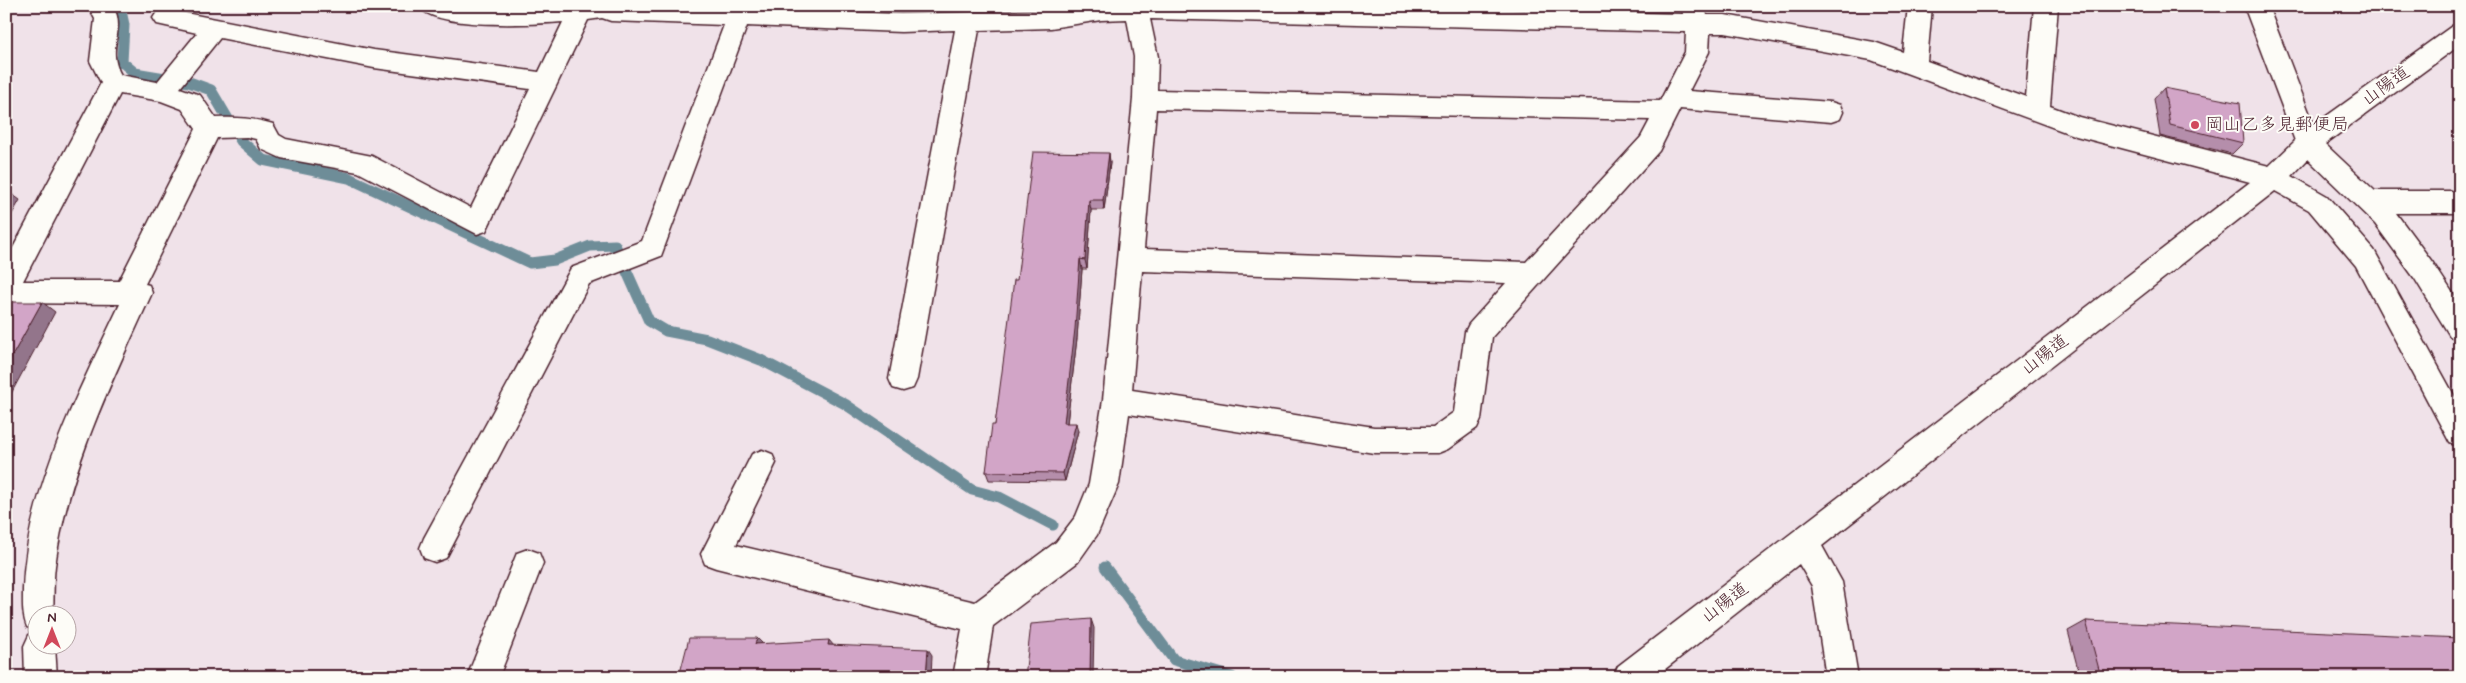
<svg xmlns="http://www.w3.org/2000/svg" width="2466" height="683" font-family="Mynerve,'Klee One',sans-serif">
<rect width="100%" height="100%" fill="#f0e2e9"/>
<filter id="ink" filterUnits="userSpaceOnUse"><feTurbulence type="fractalNoise" baseFrequency=".02" numOctaves="2"/><feDisplacementMap in="SourceGraphic" scale="10" xChannelSelector="R" yChannelSelector="G"/><feConvolveMatrix kernelMatrix="1 2 1 2 8 2 1 2 1" color-interpolation-filters="sRGB"/></filter>
<g filter="url(#ink)">
<g fill="none" stroke-linecap="round" stroke-linejoin="round">
<g stroke="#6e8d98" stroke-width="11">
<path d="M120,6l4,19 -2,37 13,11 54,9 22,8 30,51 22,19 86,18 181,85 25,-3 35,-14 25,-1 34,76 17,10 41,8 54,21 84,44 127,86 27,7 54,28"/>
<path d="M1105,567l69,93 58,17"/>
</g>
<g stroke="#4a1f2b" stroke-width="3">
<g id="street">
<path d="M88,6h25c14,25 -8,41 8,69l36,7 40,-49 -40,-9 -4,-6 4,-6 8,-3 209,41 165,22 24,-50c-26,2 -130,8 -144,-16l86,2 250,-2 -1,3 147,5 150,-4 25,-4h273l334,8 -1,-8h22l3,9h18l149,27 29,10 5,-46h24l-5,55 99,36 8,-91h24l-8,100 29,11 190,49 26,-25 -51,-135h24l46,119 138,-99 8,-3v22l-135,99 50,47h85v22h-64l37,50 27,41v36l-10,-4 -35,-57 -40,-55 -67,-65 -16,17 35,20 47,54 86,156v41l-10,-4 -94,-177 -47,-56 -34,-19 -453,355 20,36 16,95h-32l-14,-91 -13,-22 -144,113h-42l5,-11 632,-484 -174,-46 -205,-76 -146,-27h-15l-1,19 -20,39 142,11 9,3 3,7 -3,7 -9,3 -151,-13 -21,42 -167,186 -11,82 -4,9 -29,21 -10,4h-64l-245,-39 -10,70 -22,51 -19,27 -85,64 -8,51h-32l9,-48 -246,-61 -11,-4 -4,-10 51,-100 10,-4 10,4 4,9 -40,82 239,57 81,-60 20,-26 13,-32 14,-84 30,-301 1,-42 -7,-38 -26,1 -50,8 -72,2 -62,349 -4,9 -10,3 -10,-3 -4,-9 66,-349 -54,2 -154,-6 -86,230 -72,28 -143,274 -11,4 -11,-4 -4,-10 4,-10 147,-270 71,-27 82,-216 -113,-4 -9,-3 -14,2 -102,211 -9,3 -119,-62 -77,-14 -20,-9 -5,-10 -9,-2 -30,1 -72,146 4,1 3,8c-40,88 -84,176 -97,273 -2,16 -1,33 -2,50h-15v15l-11,-4c-5,-13 -4,-24 -4,-38 3,-98 56,-198 97,-285l-114,-1v-42l95,-178 -11,-22 5,-42zM1150,19l536,13 -1,20 -25,49 -503,-11 1,-33zM220,38l154,30 156,21 -59,119 -99,-52 -86,-17 -7,-4 -6,-11c-20,-6 -37,-7 -57,-6l-16,-23 -20,-7zM120,94l41,7 21,8 14,20 -77,152h-96zM1156,109l494,11 -9,17 -115,125 -382,-13zM1142,271l364,12 -37,41 -4,8 -11,80 -21,15h-59l-242,-37z"/>
<path d="M528,549l11,4 4,10 -44,114h-32l50,-124z"/>
<path d="M38,632v14h17l2,31h-32l-1,-31 5,-11z"/>
</g>
</g>
<use href="#street" fill="#fdfcf7" fill-rule="evenodd"/>
</g>
<g fill="#b58eab" stroke="#4a1f2b">
<path d="M2164,88l79,55 -11,11 -72,-18 -6,-37z"/>
<path d="M1109,153l1,10 -6,47h-13l-4,59h-5l-5,69 -10,85 11,8 -13,50 -76,-1 -3,-8 9,-47 22,-145z"/>
<path d="M2086,621l374,56h-380l-12,-46z"/>
</g>
<g fill="#93748b" stroke="#4a1f2b">
<path d="M1109,153l1,10 -6,47 -1,-10z"/>
<path d="M6,190l14,10 -14,25z"/>
<path d="M1089,200l2,10 -4,59 -2,-9z"/>
<path d="M1080,259l2,10 -5,69 -11,94 -2,-9z"/>
<path d="M42,302l13,10 -49,91v-36z"/>
<path d="M1076,423l2,8 -13,50 -2,-8z"/>
<path d="M1091,619l3,9 -1,49h-3z"/>
<path d="M757,638l6,6h-8z"/>
<path d="M829,640l5,6 -6,-1z"/>
<path d="M928,649l4,6 -1,22h-5z"/>
</g>
<g fill="#d2a5c7" stroke="#4a1f2b">
<path d="M2164,88l76,15 3,40 -73,-18z"/>
<path d="M1033,152l76,1 -6,47h-14l-4,60 -5,-1 -5,70 -11,94h12l-13,50 -77,-1 6,-47h3l19,-145h3z"/>
<path d="M6,302h36l-36,65z"/>
<path d="M1091,619l-1,58h-65l6,-53z"/>
<path d="M2086,621l374,17v39h-359z"/>
<path d="M689,638h68l-2,6 74,-4 -1,5 100,4 -2,28h-247z"/>
</g>
</g>
<circle fill="#d1495b" stroke="#fdfcf7" stroke-width="2" cx="2195" cy="125" r="5"/>
<g text-anchor="middle" dominant-baseline="central" stroke-width="4" stroke-linejoin="round" paint-order="stroke">
<g font-size="18" fill="#4a1f2b" stroke="#fdfcf7">
<text transform="translate(2386 86) rotate(-36)">山陽道</text>
<text transform="translate(2045 355) rotate(-38)">山陽道</text>
<text transform="translate(1725 603) rotate(-38)">山陽道</text>
</g>
<g font-size="18" fill="#4a1f2b" stroke="#fdfcf7" text-anchor="start">
<text x="2205" y="125">岡山乙多見郵便局</text>
</g>
</g>
<rect width="2466" height="683" fill="none" stroke="#fdfcf7" stroke-width="25"/>
<rect x="12" y="12" width="2441" height="658" fill="none" stroke="#4a1f2b" stroke-width="2" filter="url(#ink)"/>
<g transform="translate(52 630)"><circle r="24" fill="#fdfcf7" stroke="#b5a4a5"/>
<path d="M0-4L9 19L0 12L-9 19Z" fill="#d1495b"/>
<text y="-8" font-size="14" font-weight="bold" text-anchor="middle" fill="#4a1f2b">N</text>
</g>
</svg>
